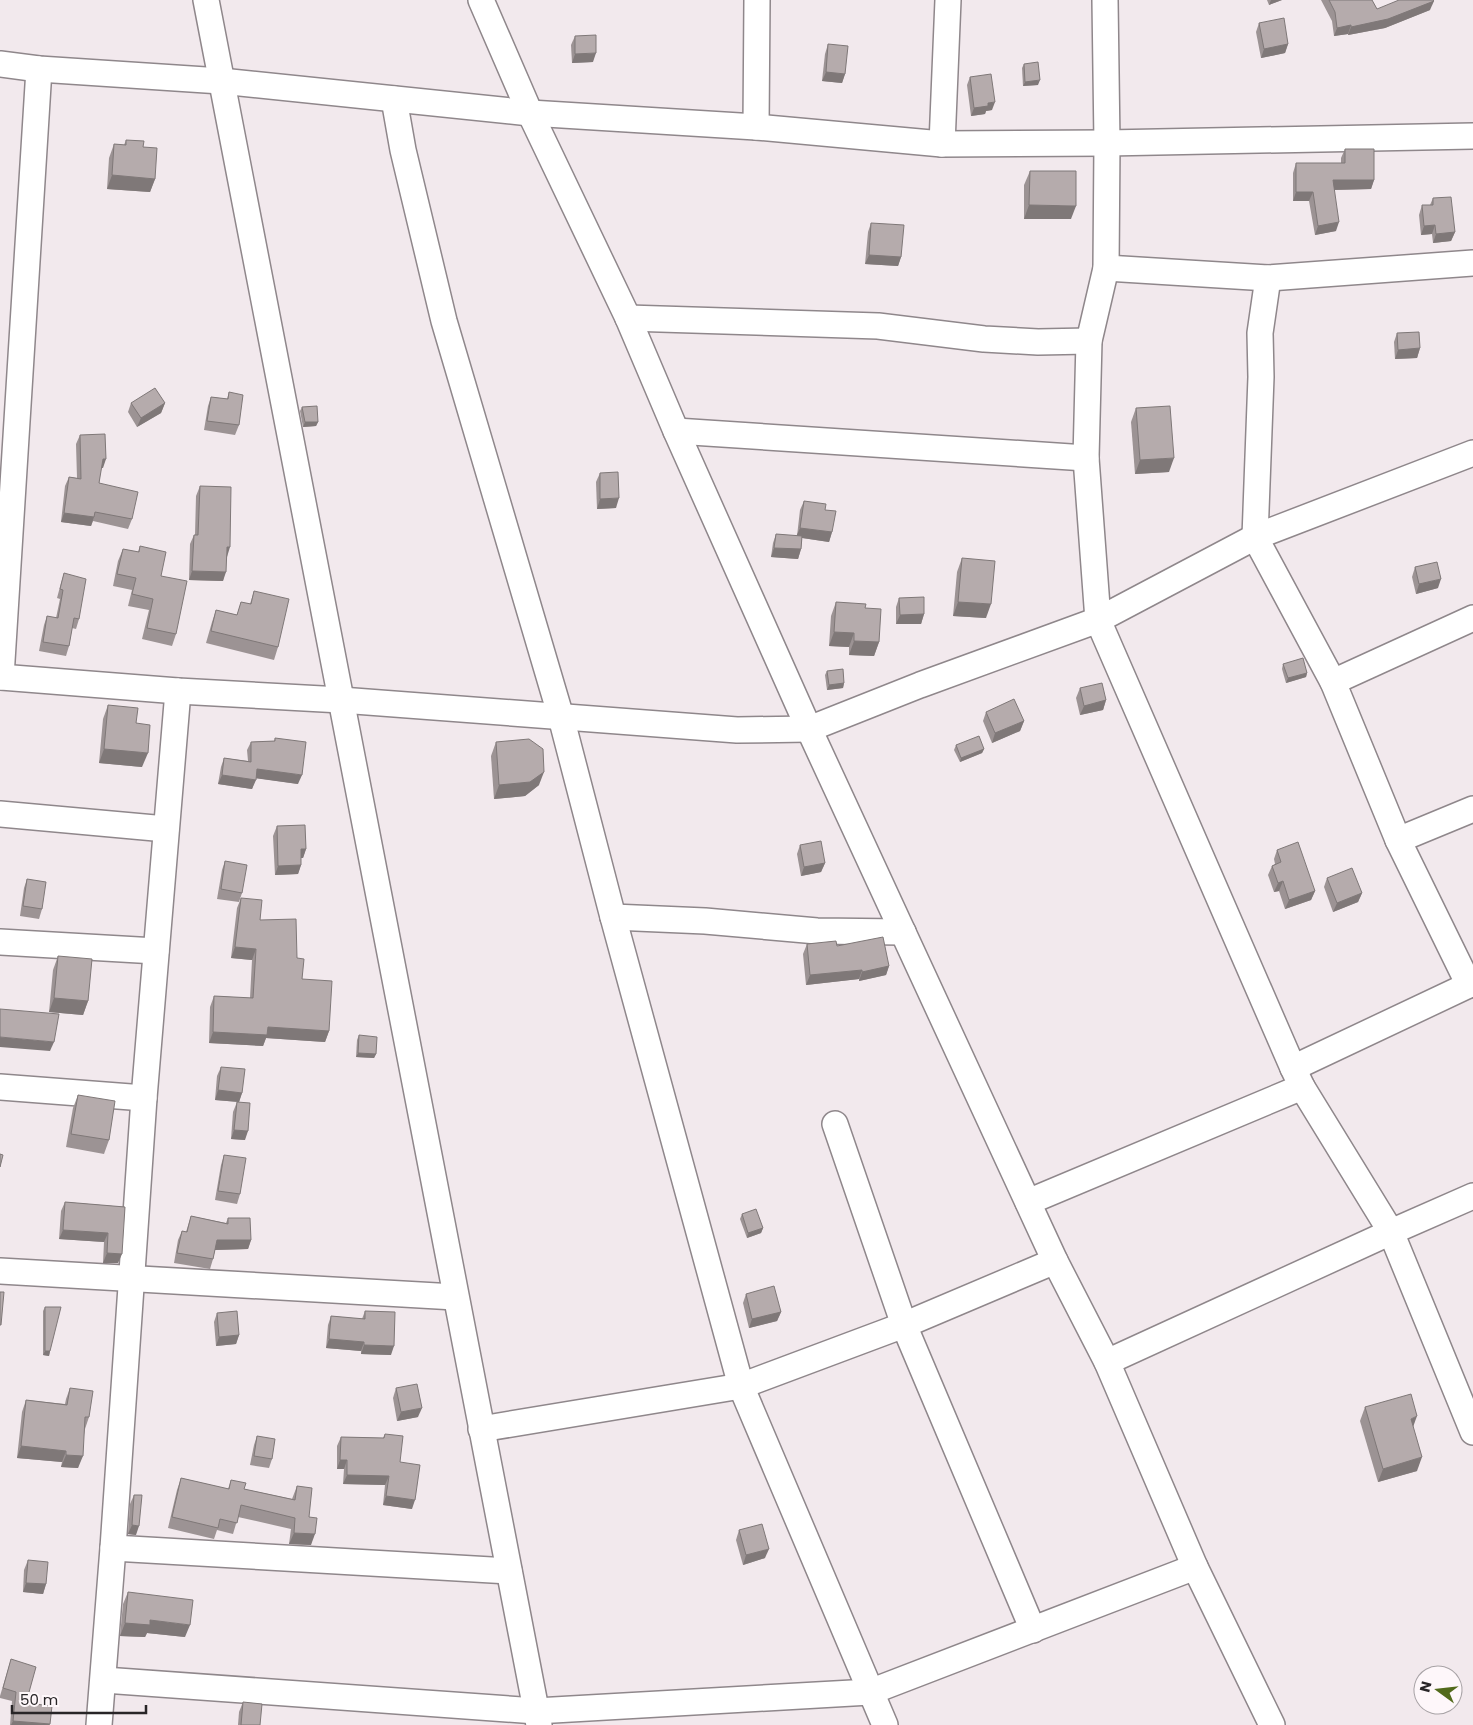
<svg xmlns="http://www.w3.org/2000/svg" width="1473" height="1725" font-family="Poppins,sans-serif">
<rect width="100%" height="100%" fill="#f2e9ed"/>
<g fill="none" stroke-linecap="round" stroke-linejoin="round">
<g stroke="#8f878b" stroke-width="28">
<g id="minor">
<path d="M206,0l333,1725"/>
<path d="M481,0l49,113 98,205 48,113 133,298 246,532 52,101 88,205 77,158"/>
<path d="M1105,0l2,143 -1,125 -17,73 -3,117 12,162 195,448 9,19 89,145 82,200"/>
<path d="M0,64l39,5 182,12 309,32 226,14 186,17 165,-1 366,-7"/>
<path d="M394,99l9,51 41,171 117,396 52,200 128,469 144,339"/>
<path d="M756,127l1,-127"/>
<path d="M942,144l6,-144"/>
<path d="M1106,268l162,10 205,-15"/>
<path d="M1268,278l-8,55 1,44 -6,160 78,145 65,158 71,145"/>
<path d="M628,318l250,8 106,13 54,3 51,-1"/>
<path d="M676,431l410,27"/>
<path d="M0,677l178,14 163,9 396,30 72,-1 111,-44 178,-65 157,-83 218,-84"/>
<path d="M1,677l38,-608"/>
<path d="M1333,682l140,-64"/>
<path d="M0,814l166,15"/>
<path d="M1398,840l75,-31"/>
<path d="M613,917l92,4 112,10 86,1"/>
<path d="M0,942l156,9"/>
<path d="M1293,1068l180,-85"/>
<path d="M0,1087l144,11"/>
<path d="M835,1124l69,201 129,305"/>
<path d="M1028,1202l274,-115"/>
<path d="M0,1271l455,26"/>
<path d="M1107,1362l284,-130 82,-36"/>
<path d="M481,1429l260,-43 163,-61 151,-64"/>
<path d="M113,1548l396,23"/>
<path d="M104,1680l432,31 334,-19 325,-125"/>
<path d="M99,1725l14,-177 31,-450 34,-407"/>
</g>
</g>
<use href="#minor" stroke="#fff" stroke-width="25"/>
</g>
<g fill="#9c9394">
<path d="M1267,0h15l-13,5z"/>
<path d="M1321,0h51l5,9 53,1 -45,18 -37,7v-1l-14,2 -2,-15z"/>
<path d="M1259,23l29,21 -3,9 -24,5 -5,-26z"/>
<path d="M575,36l18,26 -21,1 -1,-18z"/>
<path d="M828,44l17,30 -3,9 -20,-2 3,-27z"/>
<path d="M1024,64l14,21 -15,1 -1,-18z"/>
<path d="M970,77l22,33 -6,1 -1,3 -14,2 -4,-31z"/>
<path d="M126,140l17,7 12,32 -5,13 -43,-3 2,-31 5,-14 10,1z"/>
<path d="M1345,149l29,31 -3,9 -37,1 2,41 -21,4 -6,-34h-16v-28l3,-10h45v-5z"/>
<path d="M1030,171l41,48h-47v-34z"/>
<path d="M1433,198l22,34 -4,9 -18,2 -1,-9 -11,1 -2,-20 3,-10h8z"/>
<path d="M871,223l30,34 -3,9 -33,-2 3,-32z"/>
<path d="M1397,333l23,15 -3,10 -22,1 -1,-17z"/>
<path d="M229,392l10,33 -4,10 -31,-5 4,-24 3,-9 16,2z"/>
<path d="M131,403h34l-4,10 -24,14 -9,-15z"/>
<path d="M302,407l16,15 -2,4 -13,1 -3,-16z"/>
<path d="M1136,408l33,64 -34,2 -4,-52z"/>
<path d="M80,435l23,33h-2l-2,15 33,36 -4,10 -35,-8 -2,5 -30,-4 4,-36 4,-9 8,1 -1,-34z"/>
<path d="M600,473l16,35 -19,1 -1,-27z"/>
<path d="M200,486l27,70 -4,25 -34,-1 1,-36 4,-9h1l1,-39z"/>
<path d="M804,501l21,9 7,22 -3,10 -27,-4 -1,11 -3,10 -27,-2 2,-14 3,-9 21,2 3,-26z"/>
<path d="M140,546l21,30 15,58 -4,12 -30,-7 7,-29 -21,-4 4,-16 -19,-4 5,-25 5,-12 15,3z"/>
<path d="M962,558l24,60 -33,-2 4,-44z"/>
<path d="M1415,567l23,21 -22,6 -4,-17z"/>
<path d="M64,573l15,46 -3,10 -4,-1 -3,18 -3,10 -27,-5 5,-26 3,-9 9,2 4,-19 -3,-1 4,-15z"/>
<path d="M254,591l24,56 -4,13 -68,-17 6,-21 4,-12 21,5 4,-13 9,2z"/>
<path d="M899,598l25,16 -3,10h-25v-17z"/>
<path d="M836,602l29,6 14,34 -5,14 -25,-1v-8l-20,-1 2,-30z"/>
<path d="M1283,664l24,9 -1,4 -20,6 -4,-14z"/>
<path d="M827,671l17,12 -1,5 -16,2 -2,-15z"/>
<path d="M1080,688l26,12 -3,10 -23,5 -4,-17z"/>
<path d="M108,705l28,18 6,44 -43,-4 4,-44z"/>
<path d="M986,712l38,9 -4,10 -28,12 -9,-22z"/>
<path d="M275,738l23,46 -42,-6 -4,11 -34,-5 3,-17 3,-9 24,3 -1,-11 4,-8 23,-1z"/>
<path d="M496,742l43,43 -14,11 -31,3 -3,-43z"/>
<path d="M956,745l28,4 -2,4 -22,9 -6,-12z"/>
<path d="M277,826l29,23 -3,9h-2v7l-3,9 -23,1 -2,-39z"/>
<path d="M800,845l25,18 -4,9 -20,4 -4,-22z"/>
<path d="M1277,850l38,41 -4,9 -26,9 -6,-18 -5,1 -6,-17 4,-9 3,-2 -1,-5z"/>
<path d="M225,861l17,32 -3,9 -22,-3 5,-29z"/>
<path d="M1327,878l35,15 -4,9 -25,10 -9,-25z"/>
<path d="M27,879l15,30 -3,10 -19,-3 4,-28z"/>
<path d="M241,898l19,22 37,38 5,21 27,52 -4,11 -59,-4 -3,8 -54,-3 1,-36 4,-11 36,2 2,-38 -21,-2 6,-50z"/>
<path d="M807,944l82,22 -3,9 -27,6v-2l-53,6 -3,-31z"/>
<path d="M58,956l30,45 -5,14 -34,-3 4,-42z"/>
<path d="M359,1035l17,19 -2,4 -18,-1 1,-17z"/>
<path d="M221,1067l21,26 -3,9 -24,-2 2,-24z"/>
<path d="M78,1095l31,45 -5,14 -38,-7 7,-39z"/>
<path d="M237,1102l8,38 -14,-1 2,-27z"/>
<path d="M224,1155l16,39 -3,10 -22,-4 6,-35z"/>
<path d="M65,1202l60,5 -7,56h-15l1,-21 -45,-3 2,-28z"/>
<path d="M742,1214l21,14 -2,5 -14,5 -7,-19z"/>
<path d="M191,1216l35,7 2,-5 23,22 -3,9 -33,1 -2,9 -3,10 -36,-6 4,-23 4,-9 4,1z"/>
<path d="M746,1294l35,18 -4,9 -28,7 -6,-25z"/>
<path d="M45,1307l5,44 -1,5 -6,-1v-44z"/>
<path d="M365,1311l26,44 -30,-1v-3l-35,-3 2,-23 3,-9 31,3z"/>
<path d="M217,1313l22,22 -3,9 -20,2 -2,-24z"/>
<path d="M70,1388l19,29 -4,12 -7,39 -17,-1 1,-5 -45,-4 5,-46 4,-12 39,4 1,-5z"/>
<path d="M396,1388l22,29 -21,4 -4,-23z"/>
<path d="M1365,1407l48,20 4,44 -39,11 -18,-61z"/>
<path d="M385,1434l15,28 12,47 -29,-4 2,-20 -42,-1 1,-15h-7v-23l4,-9 42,1z"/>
<path d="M257,1436l15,23 -3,9 -19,-3 4,-20z"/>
<path d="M181,1478l47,11 3,-9 13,9 48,10 5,-13 12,31 2,28 -22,-1 2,-15 -53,-12 -5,17 -16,-4 -3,9 -46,-11 9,-38z"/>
<path d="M134,1495l2,40 -8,-1 2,-30z"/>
<path d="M739,1530l26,28 -22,7 -7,-25z"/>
<path d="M28,1560l18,24 -3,10 -20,-2 1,-22z"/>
<path d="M128,1592l57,45 -38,-4 -2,4 -25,-1 3,-32z"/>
<path d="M11,1659l15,44 24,21 -1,1h-39l2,-24 -12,-3v-2z"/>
<path d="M243,1702l17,23h-22l1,-13z"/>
</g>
<g fill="#7f7878">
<path d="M1271,0h11l-13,5z"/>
<path d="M1434,1l-4,9 -45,18 -37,7 3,-8z"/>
<path d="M1351,25l-3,9 -14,2 3,-8z"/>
<path d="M1288,44l-3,9 -24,5 3,-9z"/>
<path d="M596,53l-3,9 -21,1 3,-9z"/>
<path d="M826,72l19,2 -3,9 -20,-2z"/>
<path d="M1040,80l-2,5 -15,1 2,-4z"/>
<path d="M995,102l-3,8 -6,1 -1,3 -14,2 3,-8 14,-5z"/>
<path d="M112,175l43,4 -5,13 -43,-3z"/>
<path d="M1333,180h41l-3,9 -41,1z"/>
<path d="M1296,192h17l-4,9h-16z"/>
<path d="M1029,205l47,1 -5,13h-47z"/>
<path d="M1339,222l-3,9 -21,4 3,-9z"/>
<path d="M1435,225l-3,9 -11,1 3,-9z"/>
<path d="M1455,232l-4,9 -18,2 3,-9z"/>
<path d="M869,255l32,2 -3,9 -33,-2z"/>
<path d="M1420,348l-3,10 -22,1 3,-9z"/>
<path d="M165,403l-4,10 -24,14 4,-9z"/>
<path d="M305,422h13l-2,4 -13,1z"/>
<path d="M1174,458l-5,14 -34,2 5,-14z"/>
<path d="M103,459h3l-3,9h-4z"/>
<path d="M619,498l-3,10 -19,1 3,-10z"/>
<path d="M64,513l30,4 -3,9 -30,-4z"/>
<path d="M800,528l32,4 -3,10 -33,-5z"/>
<path d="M227,547h3l-3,10z"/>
<path d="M774,548l27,1 -3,10 -27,-2z"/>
<path d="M192,571l34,1 -3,9 -34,-1z"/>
<path d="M1441,579l-3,9 -22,6 3,-10z"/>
<path d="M958,602l33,2 -5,14 -33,-2z"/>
<path d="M924,614l-3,10h-25l4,-9z"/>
<path d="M834,632l20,1 -5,14 -20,-1z"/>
<path d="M854,641l25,1 -5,14 -25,-1z"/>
<path d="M1307,673l-1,4 -20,6 2,-5z"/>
<path d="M844,683l-1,5 -16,2 2,-5z"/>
<path d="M1106,700l-3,10 -23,5 4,-9z"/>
<path d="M1024,721l-4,10 -28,12 3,-10z"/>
<path d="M104,749l44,4 -6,14 -43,-4z"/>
<path d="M984,749l-2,4 -22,9 1,-4z"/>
<path d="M257,769l45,6 -4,9 -44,-6z"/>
<path d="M544,772l-5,13 -14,11 -31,3 5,-14z"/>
<path d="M222,775l34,5 -4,9 -34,-5z"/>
<path d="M301,849h5l-3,9h-5z"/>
<path d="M825,863l-4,9 -20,4 3,-9z"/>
<path d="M301,865l-3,9 -23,1 3,-9z"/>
<path d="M1283,881l-4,10 -5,1 4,-9z"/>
<path d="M1315,891l-4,9 -26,9 4,-9z"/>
<path d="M1362,893l-4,9 -25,10 4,-9z"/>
<path d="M235,947l21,2 -4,11 -21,-2z"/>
<path d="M889,966l-3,9 -27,6 3,-9z"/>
<path d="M862,970l-3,9 -53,6 4,-10z"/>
<path d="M54,998l34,3 -5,14 -34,-3z"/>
<path d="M268,1027l61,4 -4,11 -59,-4 -3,8 -54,-3 4,-11z"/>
<path d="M0,1037l54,5 -4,9 -50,-4z"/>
<path d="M358,1053l18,1 -2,4 -18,-1z"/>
<path d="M218,1090l24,3 -3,9 -24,-2z"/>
<path d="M234,1130l14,1 -3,9 -14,-1z"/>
<path d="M763,1228l-2,5 -14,5 1,-5z"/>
<path d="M63,1230l45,3 -4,9 -45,-3z"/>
<path d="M217,1240h34l-3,9 -34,1z"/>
<path d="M107,1253l15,1 -4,9h-15z"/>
<path d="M781,1312l-4,9 -28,7 3,-9z"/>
<path d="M239,1335l-3,9 -20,2 3,-9z"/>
<path d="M329,1339l35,3 -3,9 -35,-3z"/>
<path d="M364,1345l30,1 -3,9 -30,-1z"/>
<path d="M45,1351h5l-1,5 -6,-1z"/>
<path d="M422,1408l-4,9 -21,4 4,-9z"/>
<path d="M1417,1416l-5,14 -1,-11z"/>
<path d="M21,1446l45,5 -4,11 -45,-4z"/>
<path d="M66,1455l17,1 -5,12 -17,-1z"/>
<path d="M1422,1457l-5,14 -39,11 5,-13z"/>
<path d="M340,1460h7l-3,9h-7z"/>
<path d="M347,1475l42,1 -4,9 -42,-1z"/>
<path d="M386,1496l29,4 -3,9 -29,-4z"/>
<path d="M132,1525l7,1 -3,9 -8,-1z"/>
<path d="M294,1533l21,1 -4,11 -22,-1z"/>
<path d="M769,1549l-4,9 -22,7 3,-10z"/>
<path d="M26,1583l20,1 -3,10 -20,-2z"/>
<path d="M150,1620l40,5 -5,12 -38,-4 -2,4 -25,-1 5,-13z"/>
<path d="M13,1721l37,3 -1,1h-38z"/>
</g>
<g fill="#b5abac" stroke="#7f7878">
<path d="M1329,0h43l5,9 22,-9h34l1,1 -46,18 -37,8v-2l-14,3 -2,-16z"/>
<path d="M1284,18l4,26 -24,5 -5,-26z"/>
<path d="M596,35v18l-21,1v-18z"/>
<path d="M828,44l20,2 -3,28 -19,-2z"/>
<path d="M1038,62l2,18 -15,2 -1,-18z"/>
<path d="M991,74l4,28 -7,1v3l-14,2 -4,-31z"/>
<path d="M126,140l18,1 -1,6 14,1 -2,31 -43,-4 2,-31 12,1z"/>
<path d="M1345,149h29v31h-41l6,42 -21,4 -5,-34h-17v-29h49z"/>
<path d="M1030,171h46v35l-47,-1z"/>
<path d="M1451,197l4,35 -19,2 -1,-9 -11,1 -2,-21h11v-7z"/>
<path d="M871,223l33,2 -3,32 -32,-2z"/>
<path d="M1419,332l1,16 -22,2 -1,-17z"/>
<path d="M155,388l10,15 -24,15 -10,-15z"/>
<path d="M229,392l14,3 -4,30 -32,-4 4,-24 17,2z"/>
<path d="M317,406l1,16h-13l-3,-15z"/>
<path d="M1170,406l4,52 -34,2 -4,-52z"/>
<path d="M105,434l1,25h-3l-4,24 39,9 -6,27 -37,-7 -1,5 -30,-4 5,-36 12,2 -1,-44z"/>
<path d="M618,472l1,26 -19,1v-26z"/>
<path d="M200,486l31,1 -1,60h-3l-1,25 -34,-1 2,-36h4z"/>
<path d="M804,501l22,3 -1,6 11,1 -4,21 -32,-4z"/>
<path d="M776,534l26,2 -1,13 -27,-1z"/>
<path d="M140,546l26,6 -5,24 26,5 -11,53 -29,-6 6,-29 -21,-5 4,-16 -19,-4 6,-25 16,3z"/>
<path d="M962,558l33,3 -4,43 -33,-2z"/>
<path d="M1437,562l4,17 -22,5 -4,-17z"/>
<path d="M64,573l22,6 -7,40 -5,-1 -5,28 -26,-4 4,-26 11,2 5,-28 -3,-1z"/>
<path d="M254,591l35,8 -11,48 -67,-16 5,-21 21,5 4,-13 10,2z"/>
<path d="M924,597v17l-24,1 -1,-17z"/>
<path d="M836,602l30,2 -1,4 16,1 -2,33 -25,-1v-8l-20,-1z"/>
<path d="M1303,658l4,15 -19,5 -5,-14z"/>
<path d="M843,669l1,14 -15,2 -2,-14z"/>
<path d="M1102,683l4,17 -22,6 -4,-18z"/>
<path d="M1014,699l10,22 -29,12 -9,-21z"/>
<path d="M108,705l30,3 -2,15 14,2 -2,28 -44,-4z"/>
<path d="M979,736l5,13 -23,9 -5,-13z"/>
<path d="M275,738l31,4 -4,33 -45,-6 -1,11 -34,-5 2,-17 27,4v-20l24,-1z"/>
<path d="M529,739l14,10 1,23 -14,10 -31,3 -3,-43z"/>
<path d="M305,825l1,24h-5v16l-23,1 -1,-40z"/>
<path d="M821,841l4,22 -21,4 -4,-22z"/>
<path d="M1298,842l17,49 -26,9 -6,-19 -5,2 -6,-17 9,-4 -4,-12z"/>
<path d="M225,861l22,4 -5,28 -21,-4z"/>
<path d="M1352,868l10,25 -25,10 -10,-25z"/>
<path d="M27,879l19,3 -4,27 -19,-3z"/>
<path d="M241,898l21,2 -2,20 36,-1 1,39 7,1 -2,20 30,2 -3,50 -61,-4 -1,8 -54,-3 1,-36 39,2 3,-49 -21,-2z"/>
<path d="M883,937l6,29 -27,6v-2l-52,5 -3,-31 29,-3 1,5z"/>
<path d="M58,956l34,3 -4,42 -34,-3z"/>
<path d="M0,1009l59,5 -5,28 -54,-5z"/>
<path d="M359,1035l18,2 -1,17 -18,-1z"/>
<path d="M221,1067l24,2 -3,24 -24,-3z"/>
<path d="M78,1095l37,6 -6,39 -38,-6z"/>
<path d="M237,1102l13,1 -2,28 -14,-1z"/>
<path d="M0,1154l3,1 -3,12z"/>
<path d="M224,1155l22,3 -6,36 -22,-3z"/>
<path d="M65,1202l60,5 -3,47 -15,-1 1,-20 -45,-3z"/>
<path d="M756,1209l7,19 -15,5 -6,-19z"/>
<path d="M191,1216l37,8v-6h22l1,22h-34l-4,19 -36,-6 5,-22 5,1z"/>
<path d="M774,1286l7,26 -29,7 -6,-25z"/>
<path d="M0,1292h4l-3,33h-1z"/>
<path d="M45,1307h16l-11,44h-5z"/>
<path d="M237,1311l2,24 -20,2 -2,-24z"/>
<path d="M365,1311l30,1 -1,34 -30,-1v-3l-35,-3 2,-23 34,3z"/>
<path d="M417,1384l5,24 -21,4 -5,-24z"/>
<path d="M70,1388l23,3 -4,26h-4l-2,39 -17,-1v-4l-45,-5 5,-46 41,5z"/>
<path d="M1411,1394l6,22 -6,3 11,38 -39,12 -18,-62z"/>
<path d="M385,1434l18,2 -3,26 20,3 -5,35 -29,-4 3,-20 -42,-1v-15h-7l1,-23 43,1z"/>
<path d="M257,1436l18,3 -3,20 -18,-3z"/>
<path d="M181,1478l48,11 2,-9 15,3 -2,6 51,11 2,-14 15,2 -3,29 8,1 -2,16 -21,-1 1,-15 -54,-13 -4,18 -17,-4 -2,9 -46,-11z"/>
<path d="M134,1495h8l-3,31 -7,-1z"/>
<path d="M762,1524l7,25 -23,6 -7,-25z"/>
<path d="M28,1560l20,2 -2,22 -20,-1z"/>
<path d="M128,1592l65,8 -3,25 -40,-5v5l-25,-2z"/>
<path d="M11,1659l25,8 -10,36 26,3 -2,18 -37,-3 3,-29 -13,-4z"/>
<path d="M243,1702l19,2 -2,21h-19z"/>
</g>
<g transform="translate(1438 1690) rotate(285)"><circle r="24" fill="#fef7fa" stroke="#a8a3a6"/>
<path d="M0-4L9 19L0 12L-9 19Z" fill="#526a1b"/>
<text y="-8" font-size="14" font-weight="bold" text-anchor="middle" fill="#282527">N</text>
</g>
<path d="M12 1705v8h134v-8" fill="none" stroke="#282527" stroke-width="2.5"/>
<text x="20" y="1705" font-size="15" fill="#282527" stroke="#fef7fa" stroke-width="4" paint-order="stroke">50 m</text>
</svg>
